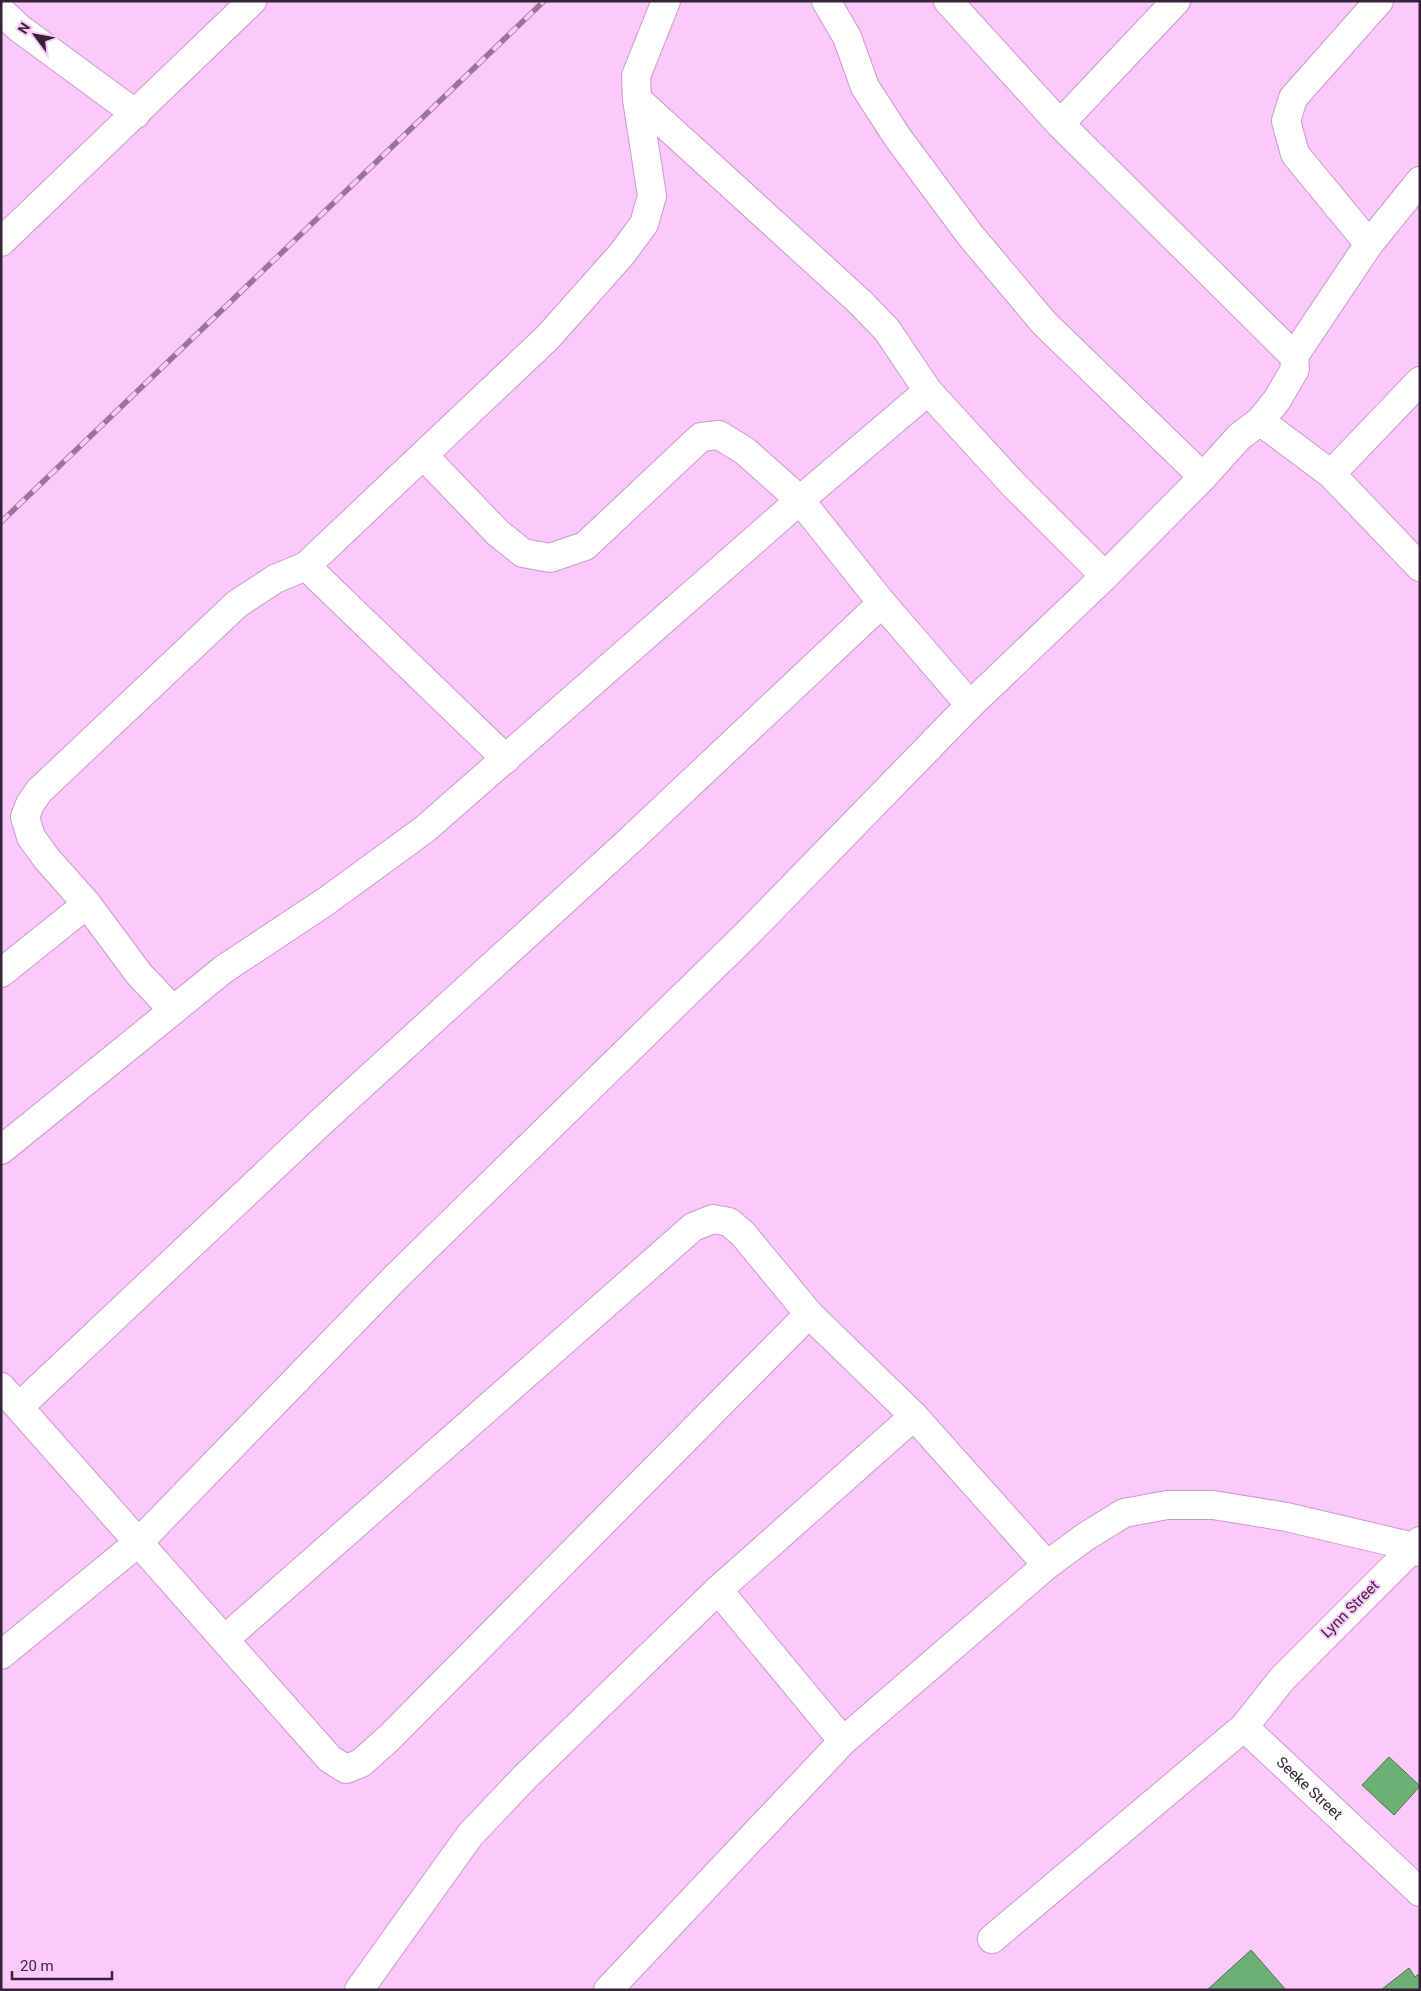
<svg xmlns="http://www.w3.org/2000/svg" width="1421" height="1991" font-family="Roboto,sans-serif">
<rect width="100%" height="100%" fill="#fbc9fb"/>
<g fill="#6db073" stroke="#447448">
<path d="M1389,1757l31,29 -26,29 -32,-30z"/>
<path d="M1251,1950l35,40h-79z"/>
<path d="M1409,1968l6,9 5,-4v17h-39z"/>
</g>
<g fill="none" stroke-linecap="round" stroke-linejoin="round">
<g stroke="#c999c9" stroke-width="30">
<g id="minor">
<path d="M826,1l21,36 18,50 33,51 72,97 74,88 159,154"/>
<path d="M1,11l18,17 117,86"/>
<path d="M1060,124l116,-123"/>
<path d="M1,242l251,-241"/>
<path d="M1369,244l-74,-90 -9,-33 7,-23 86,-97"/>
<path d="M1294,356l75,-112 51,-63"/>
<path d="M928,391l85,93 92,92"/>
<path d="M1260,421l71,53 89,93"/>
<path d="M1331,474l89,-93"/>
<path d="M882,603l88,102"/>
<path d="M506,759l-200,-193 242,-229 73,-82 23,-31 8,-28 -15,-97"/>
<path d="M1,973l86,-69"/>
<path d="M173,1010l-34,-36 -52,-70 -40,-45 -16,-22 -6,-20 5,-13 9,-13 198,-187 38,-25 31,-13"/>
<path d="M1,1150l223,-181 101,-67 100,-73 375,-329 128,-109 -41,-61 -26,-27 -224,-204 -1,-23 30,-75"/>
<path d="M1,1387l329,372 16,10 15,-6 28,-25 420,-424"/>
<path d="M19,1407l301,-284 306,-279 256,-241 -82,-103 -55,-49 -26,-16 -18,2 -116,109 -35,12 -27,-5 -25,-20 -74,-77"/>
<path id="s1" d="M1420,1541l-138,138 -38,48 176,165"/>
<path d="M718,1590l125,151"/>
<path d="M225,1639l468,-412 20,-8 16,3 14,12 66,80 105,102 133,149"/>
<path d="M1,1655l138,-113 256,-264 352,-344 223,-229 135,-129 98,-99 36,-40 21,-16 17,-21 18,-31 -1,-13 -234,-232 -112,-123"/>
<path d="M992,1939l252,-212"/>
<path d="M359,1990l111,-155 55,-58 193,-187 196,-174"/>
<path d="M608,1990l235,-249 204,-176 38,-28 39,-24 43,-8h46l74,12 127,30 6,5"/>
</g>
</g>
<use href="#minor" stroke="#fff" stroke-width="28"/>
<g stroke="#987598" stroke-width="5.5">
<path id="rail" d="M1,522l543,-521"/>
</g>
<use href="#rail" stroke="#fbc9fb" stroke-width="4" stroke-dasharray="11" stroke-linecap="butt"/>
</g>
<g text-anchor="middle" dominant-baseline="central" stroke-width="4" stroke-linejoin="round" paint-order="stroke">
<g font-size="15" fill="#362336" stroke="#fbc9fb">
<text transform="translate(1350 1609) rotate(-45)">Lynn Street</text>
<text stroke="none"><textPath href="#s1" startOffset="346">Seeke Street</textPath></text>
</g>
</g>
<rect width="1421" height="1991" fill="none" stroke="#362336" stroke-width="5"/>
<g transform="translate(35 35) rotate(302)" stroke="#fbc9fb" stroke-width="4" paint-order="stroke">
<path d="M0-4L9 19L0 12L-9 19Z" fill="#362336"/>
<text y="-8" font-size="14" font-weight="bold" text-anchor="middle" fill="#362336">N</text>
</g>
<path d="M12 1971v8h100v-8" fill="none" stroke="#362336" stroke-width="2.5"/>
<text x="20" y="1971" font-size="15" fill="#362336" stroke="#fbc9fb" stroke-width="4" paint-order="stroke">20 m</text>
</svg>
